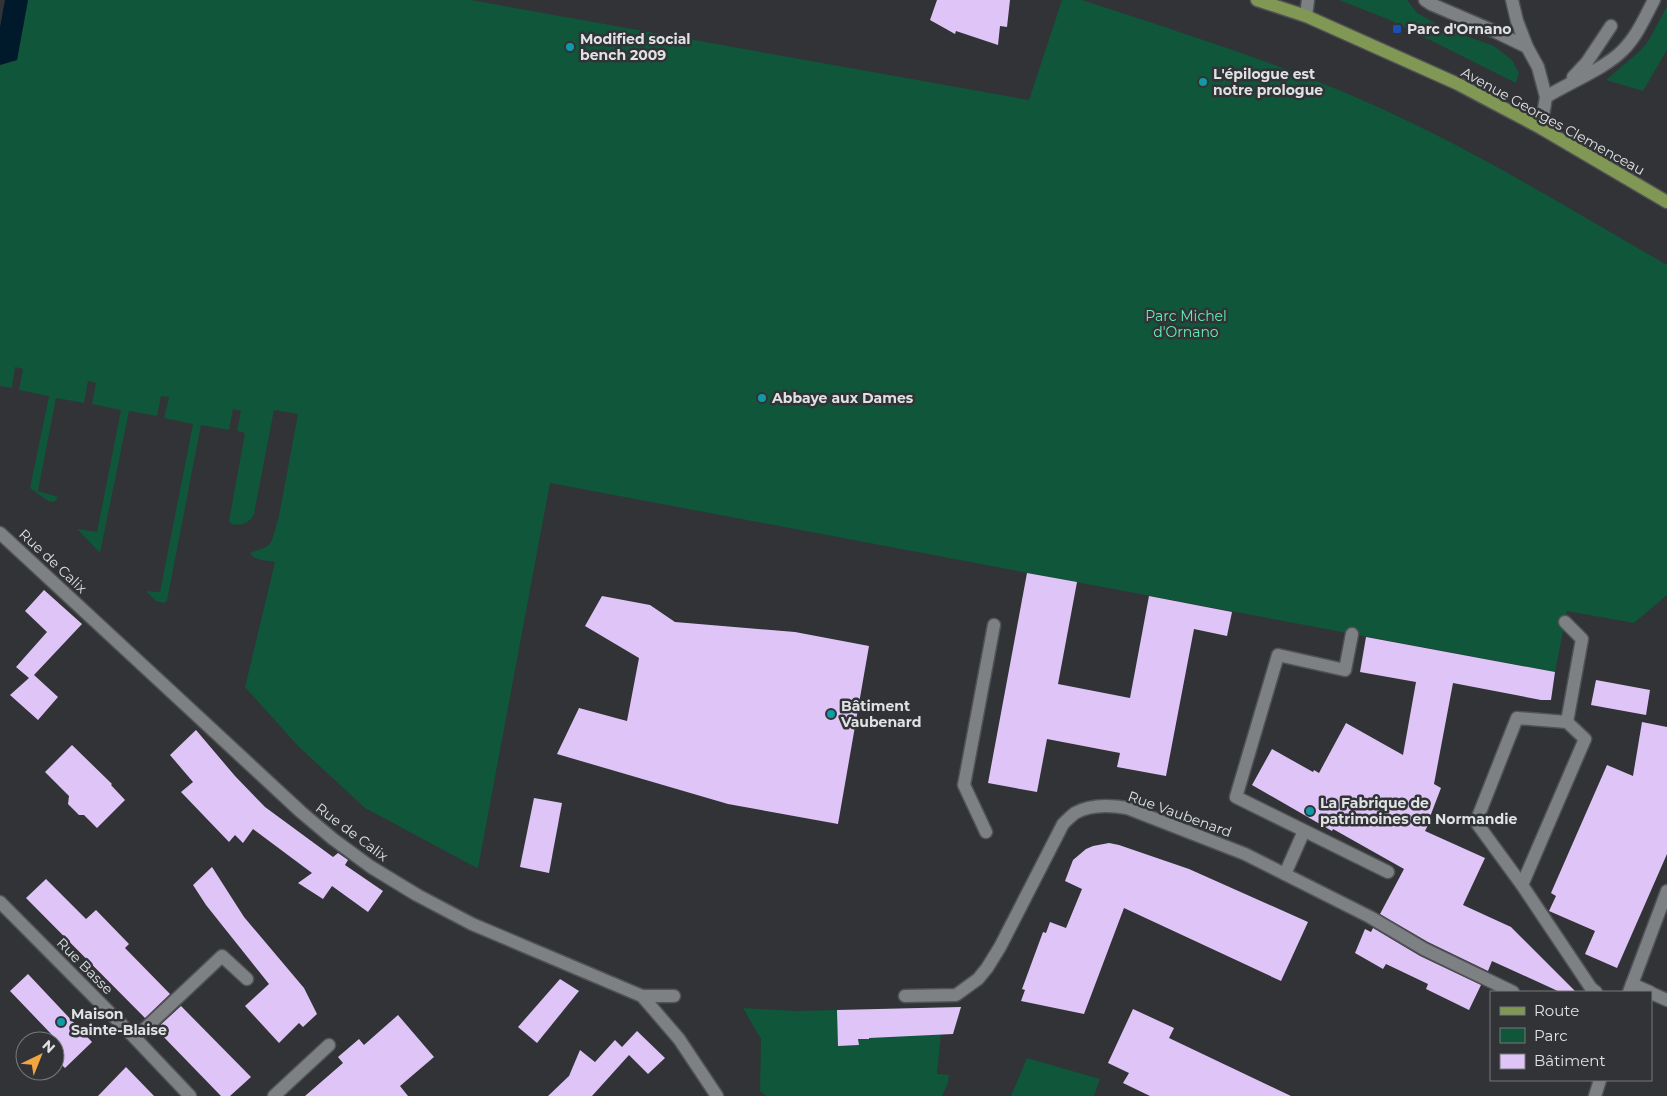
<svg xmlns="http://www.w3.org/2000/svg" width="1667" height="1096" font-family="Montserrat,sans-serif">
<rect width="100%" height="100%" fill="#313336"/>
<g fill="#0f563b">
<path d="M28,0h443l558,100 33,-100h20c97,32 195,62 289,104 102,45 199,105 296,161v330l-33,28 -67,-12 -12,61 -1005,-189 -72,385 -3,-1 -110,-59 -67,-62 -53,-59 30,-125c-9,-2 -21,-1 -25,-9l14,-5 5,-3 3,-5 7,-24 19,-102 -24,-4 -20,104c-5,10 -13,12 -23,10l-2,-3 16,-88 -8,-2 4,-20 -8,-2 -4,21 -28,-5 -34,176 -3,2 -8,-2 -10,-10 14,1 33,-168 -29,-6 5,-21 -8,-1 -4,20 -28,-5 -29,142 -23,-24 20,3 24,-122 -29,-6 4,-21 -8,-2 -4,22 -28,-5 -18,93 20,6 -4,5 -6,-1 -18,-13 19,-92 -30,-6 4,-21 -8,-2 -3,21 -12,-2v-321l17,-5z"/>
<path d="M1339,0h68l10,13 27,15 50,18 18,14 7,13 -3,10 -126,-63z"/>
<path d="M1667,6v44l-24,41 -37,-11 34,-29 9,-11z"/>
<path d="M743,1008l52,3 42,-1 1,36 20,-1v-6h10l1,-2 72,-3 -4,40 12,1 -1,8 -6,13h-176l-6,-5 1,-52z"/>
<path d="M1027,1058l73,21 -6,17h-83z"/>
</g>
<path fill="#001a2b" d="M5,0h23l-11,60 -17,5v-38z"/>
<g fill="#dfc5f7">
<path d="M937,0h73l-3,27 -7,-1 -2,19 -42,-14 -1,3 -25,-14z"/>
<path d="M1027,573l50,9 -19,102 72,14 19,-102 83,16 -5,24 -33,-7 -28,147 -49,-9 3,-14 -73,-14 -10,53 -49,-9z"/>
<path d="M44,590l38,34 -48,51 24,22 -20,23 -28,-25 19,-17 -13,-11 31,-35 -22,-21z"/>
<path d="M602,596l48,9 25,17 120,10 74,14 -31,178 -110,-20 -171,-50 22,-46 48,13 12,-63 -54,-32z"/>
<path d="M1366,637l189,35 -4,28h-10l-88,-17 -19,101 7,4 -13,34 1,1 -4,8 60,27 -22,47 48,22 65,65h-16l-68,-31 -4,10 -60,-29 -48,-28 24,-45 -71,-40 -1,2 -80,-46 20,-36 41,23 1,-2 5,3 27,-50 57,32 13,-73 -56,-10z"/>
<path d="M1596,680l54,10 -4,25 -55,-10z"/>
<path d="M1642,722l25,5v127l-50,114 -32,-14 10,-23 -46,-20 7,-15 -5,-3 56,-128 26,11z"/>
<path d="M196,730l39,46 30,31 68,50 5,-4 10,7 -3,5 38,26 -15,21 -36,-26 -9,13 -25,-16 14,-10 -59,-44 -10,14 -8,-8 -6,7 -48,-50 12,-10 -23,-27z"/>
<path d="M72,745l40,39 -1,1 14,15 -28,28 -13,-13h-5l-11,-11 1,-8 -24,-24z"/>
<path d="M534,798l28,5 -13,70 -29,-6z"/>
<path d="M1109,843l10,2 70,24 119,53 -27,59 -157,-73 -40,106 -63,-13 4,-11 -3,-1 21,-57 3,1 4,-11 16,6 16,-39 -17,-8 8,-21 13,-11 7,-3z"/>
<path d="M212,867l32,50 60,71 13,26 -14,13 -4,-4 -20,20 -34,-37 24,-22 -63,-79 -13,-20z"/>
<path d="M46,879l40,40 10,-9 33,34 -4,4 45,46 -25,24 -119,-120z"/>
<path d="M1373,928l47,28 61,29 -12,25 -43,-21 2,-5 -42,-20 -3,5 -28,-16 10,-24 6,3z"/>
<path d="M28,974l64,68 -27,26 -10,-10v-20l-45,-47z"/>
<path d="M560,979l19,12 -42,52 -19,-16z"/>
<path d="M181,1006l70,71 -21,19h-9l-65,-67z"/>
<path d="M961,1007l-8,27 -84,4v1h-11l1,6 -21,1 -1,-36z"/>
<path d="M1133,1009l41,19 -5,10 122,58h-141l-27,-13 6,-10 -21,-10z"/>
<path d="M398,1015l36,42 -34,29 8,10h-103l38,-33 -5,-6 21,-18 5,6z"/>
<path d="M637,1031l28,27 -17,16 -19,-19 -37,41h-44l21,-20 11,-26 15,12 20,-22 7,7z"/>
<path d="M126,1067l28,29h-56z"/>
</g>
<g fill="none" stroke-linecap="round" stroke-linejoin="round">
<g stroke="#505255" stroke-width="15">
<g id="minor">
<path d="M1425,0l6,4 65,28 31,15 11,20 8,30 -5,31"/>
<path d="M1512,0l5,21 10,26"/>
<path d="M1306,16l2,-16"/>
<path d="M1573,77l14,-15 24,-36"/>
<path d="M1546,97c22,-14 60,-29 77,-47 14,-14 22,-33 31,-50"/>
<path d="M0,533l301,279 32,27 38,28 46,28 55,29 170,72 37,43 38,57"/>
<path d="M1352,634l-7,36 -67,-15 -42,142 152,75"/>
<path d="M1567,722l18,17 -63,146 69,103 5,4"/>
<path d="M986,832l-22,-47 30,-160"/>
<path d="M1285,874l19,-43"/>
<path d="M1522,885l-46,-63 41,-104 50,4 15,-83 -17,-17"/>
<path d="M0,902l135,136 55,58"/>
<path d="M1632,984l18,8"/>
<path d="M1629,992l38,-101"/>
<path d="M1651,993l16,7"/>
<path d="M642,996h32"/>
<path d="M905,996l51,-1 22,-16 9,-11 13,-21 63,-123c3,-3 8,-8 12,-11 16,-9 35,-8 52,-5l118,46 125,63 54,32 89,43"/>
<path d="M135,1038l87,-82 25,23"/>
<path d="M274,1096l55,-51"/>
<path d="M1595,1096l5,-16"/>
</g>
</g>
<g stroke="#505255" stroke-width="15">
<path id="major" d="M1257,0l49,16 152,68 83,44 126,74"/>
</g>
<use href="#minor" stroke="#7e8184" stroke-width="12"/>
<use href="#major" stroke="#819854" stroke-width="12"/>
</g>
<rect fill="#1a4fb4" stroke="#313336" stroke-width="2" x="1392" y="24" width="10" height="10" rx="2.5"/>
<g fill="#0f9aa8" stroke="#313336" stroke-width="2">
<circle cx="570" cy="47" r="5"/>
<circle cx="1203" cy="82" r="5"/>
<circle cx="762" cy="398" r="5"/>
<circle cx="831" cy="714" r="5"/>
<circle cx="1310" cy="811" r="5"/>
<circle cx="61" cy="1022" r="5"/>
</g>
<g text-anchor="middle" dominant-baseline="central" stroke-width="5" stroke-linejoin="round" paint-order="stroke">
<g font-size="14" font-weight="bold" fill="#dfe1e3" stroke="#313336" text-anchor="start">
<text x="1407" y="29">Parc d'Ornano</text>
<text x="580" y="39">Modified social<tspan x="580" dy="16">bench 2009</tspan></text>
<text x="1213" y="74">L'épilogue est<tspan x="1213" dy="16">notre prologue</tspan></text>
<text x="772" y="398">Abbaye aux Dames</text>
<text x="841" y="706">Bâtiment<tspan x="841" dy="16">Vaubenard</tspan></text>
<text x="1320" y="803">La Fabrique de<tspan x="1320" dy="16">patrimoines en Normandie</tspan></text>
<text x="71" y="1014">Maison<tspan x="71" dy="16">Sainte-Blaise</tspan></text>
</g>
<g font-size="14" fill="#dfe1e3" stroke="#313336">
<text transform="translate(1553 121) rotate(29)">Avenue Georges Clemenceau</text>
<text transform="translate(53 561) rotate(43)">Rue de Calix</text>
<text transform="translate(1180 814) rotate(20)">Rue Vaubenard</text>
<text transform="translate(352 832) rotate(37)">Rue de Calix</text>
<text transform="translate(85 966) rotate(45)">Rue Basse</text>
</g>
<g font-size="14" fill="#61f1b4" stroke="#313336">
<text x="1186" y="316">Parc Michel<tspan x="1186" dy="16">d'Ornano</tspan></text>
</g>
</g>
<rect x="1490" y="991" width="162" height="90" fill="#313336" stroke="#77797b"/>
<rect x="1500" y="1007" width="25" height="8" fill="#819854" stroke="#77797b"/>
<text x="1534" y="1016" font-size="15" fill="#dfe1e3">Route</text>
<rect x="1500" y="1028" width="25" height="15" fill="#0f563b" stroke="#77797b"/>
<text x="1534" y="1041" font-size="15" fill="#dfe1e3">Parc</text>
<rect x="1500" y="1054" width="25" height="15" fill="#dfc5f7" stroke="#77797b"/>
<text x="1534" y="1066" font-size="15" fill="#dfe1e3">Bâtiment</text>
<g transform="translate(40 1056) rotate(43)"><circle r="24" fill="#313336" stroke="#77797b"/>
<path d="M0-4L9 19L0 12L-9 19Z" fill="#f2a541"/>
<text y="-8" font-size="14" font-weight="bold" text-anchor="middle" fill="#dfe1e3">N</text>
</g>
</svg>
